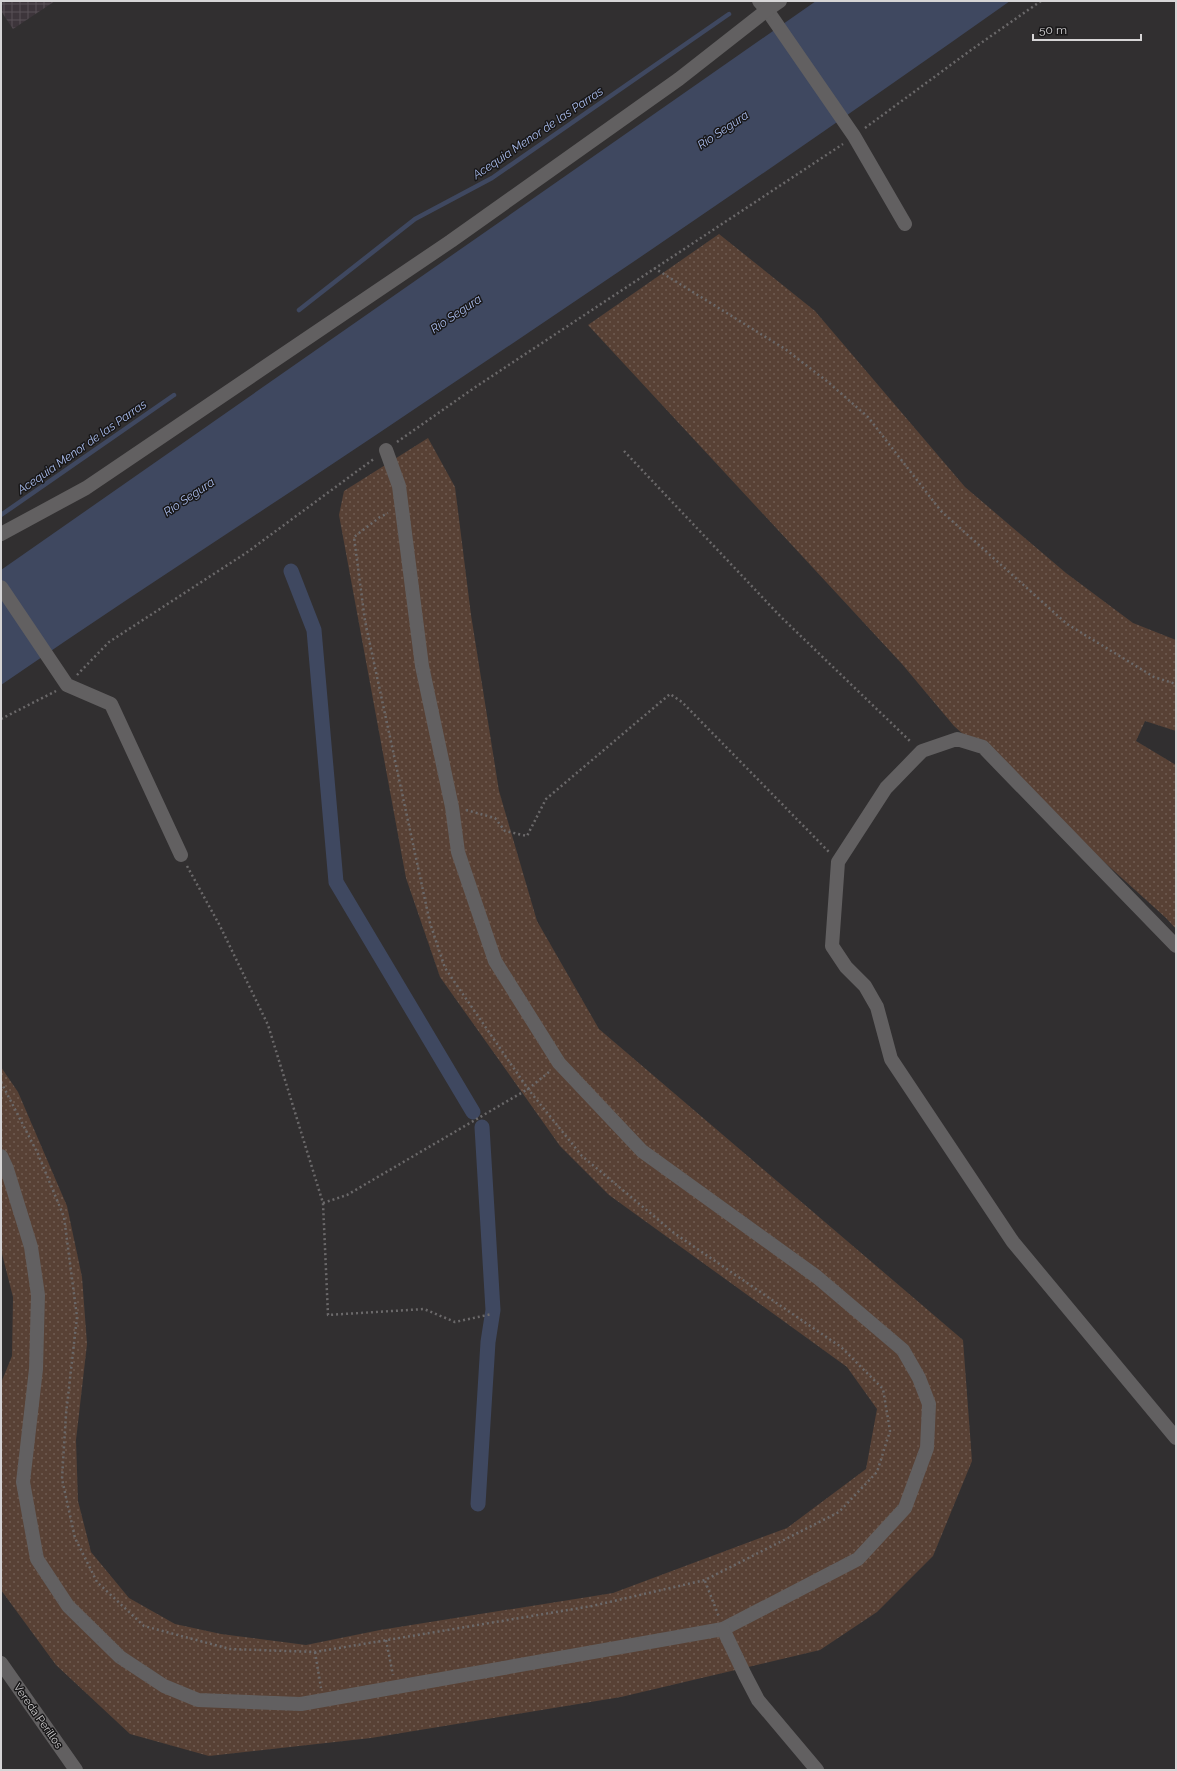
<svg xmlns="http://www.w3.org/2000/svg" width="1177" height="1771" font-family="Raleway,sans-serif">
<defs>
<pattern id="industrial-grid" width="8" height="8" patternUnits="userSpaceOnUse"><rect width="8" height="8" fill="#3d353b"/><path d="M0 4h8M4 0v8" fill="none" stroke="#585157"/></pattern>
<pattern id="grass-dots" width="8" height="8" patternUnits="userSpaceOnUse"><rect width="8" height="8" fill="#584135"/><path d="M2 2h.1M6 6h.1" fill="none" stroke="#6f5c52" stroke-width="1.8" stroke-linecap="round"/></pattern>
</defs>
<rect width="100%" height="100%" fill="#312f30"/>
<path fill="url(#industrial-grid)" d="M1,1h54l-42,28 -12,-18z"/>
<g fill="url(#grass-dots)">
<path d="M719,234l96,77 150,176 101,86 67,50 43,17v91l-31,-10 -9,20 40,24v164l-10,-11 -212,-192 -52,-62 -314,-339z"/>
<path d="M428,438l27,49 16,128 28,176 38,130 62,108 364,311 9,121 -39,95 -56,56 -57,38 -199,47 -250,41 -162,18 -79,-22 -74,-69 -55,-75v-207l11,-27 1,-59 -12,-47v-183l17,25 49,114 15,71 5,67 -11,96 2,61 13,51 38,46 46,26 46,10 85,11 74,-15 233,-37 174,-65 79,-59 11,-60 -30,-42 -238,-172 -49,-49 -120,-169 -34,-99 -67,-363 5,-24z"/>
</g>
<path fill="#3f4860" d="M816,1h194c-195,138 -393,273 -591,405 -139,94 -280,184 -418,279v-115z"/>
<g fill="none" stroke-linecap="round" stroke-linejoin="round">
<g stroke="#3f4860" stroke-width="4.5">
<path d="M299,310l116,-91 77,-41 237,-164"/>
<path d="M1,515l173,-120"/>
</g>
<g stroke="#3f4860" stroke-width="15">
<path d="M291,571l23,59 22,252 137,230"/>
<path d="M478,1504l10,-162 5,-32 -11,-183"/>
</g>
<g stroke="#6b696a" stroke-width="2.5" stroke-dasharray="2 3" stroke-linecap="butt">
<path d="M865,128l106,-78 70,-49"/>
<path d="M654,268l131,81 43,33 40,35 73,94 126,113 87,53 22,7"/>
<path d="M397,442l77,-54 369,-244"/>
<path d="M624,451l157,166 130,125"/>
<path d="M77,675l32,-33 137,-89 129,-95"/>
<path d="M1,719l55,-28"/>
<path d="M466,810l29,8 10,13 22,5 19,-37 124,-105 12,8 147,150"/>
<path d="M187,866l33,60 48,99 55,178 5,112 96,-6 31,13 37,-8"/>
<path d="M1,1082l37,72 26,63 13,100 -11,97 -4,65 13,59 22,44 47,44 86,23 85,3 277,-46 113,-26 134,-68 38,-40 13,-41 -7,-42 -42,-42 -167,-114 -92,-77 -54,-67 -83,-121 -15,-45 -65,-302 -11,-84 26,-20 8,-4"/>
<path d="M323,1203l24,-8 181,-106 21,-17"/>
<path d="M705,1581l14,36"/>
<path d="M386,1640l7,35"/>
<path d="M315,1652l6,36"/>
</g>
<g stroke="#626061" stroke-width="14">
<path d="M759,1l8,9 87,126 51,88"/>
<path d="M1,534l85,-46 365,-247 228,-162 88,-69 13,-9"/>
<path d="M1,587l66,98 44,19 70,151"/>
<path d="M1176,946l-193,-199 -26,-8 -35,12 -36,37 -48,74 -6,84 14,21 19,19 12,21 14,52 122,183 163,196"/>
<path d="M1,1156l6,13 24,78 7,48 -2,74 -13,113 14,77 31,47 52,51 44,29 34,14 103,4 422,-75 135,-70 47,-51 22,-60 2,-44 -10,-26 -16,-28 -86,-73 -175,-126 -83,-88 -64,-102 -37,-109 -6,-45 -30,-141 -23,-180 -13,-36"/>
<path d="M723,1629l22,46 13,25 59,70"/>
<path d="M1,1663l75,107"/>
</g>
</g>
<g text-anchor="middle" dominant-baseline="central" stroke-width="3" stroke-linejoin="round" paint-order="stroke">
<g font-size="11" fill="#d6d5d6" stroke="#181718">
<text transform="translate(38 1716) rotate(55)">Vereda Perillos</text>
</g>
<g font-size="12" font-style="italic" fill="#aabdee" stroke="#181718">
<text transform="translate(723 130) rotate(-34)">Río Segura</text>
<text transform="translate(538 133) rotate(-34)">Acequia Menor de las Parras</text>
<text transform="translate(456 314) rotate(-34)">Río Segura</text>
<text transform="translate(82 447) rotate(-35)">Acequia Menor de las Parras</text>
<text transform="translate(189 497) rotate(-34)">Río Segura</text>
</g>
</g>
<rect width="1177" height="1771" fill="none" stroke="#d6d5d6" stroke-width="4"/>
<path d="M1033 34v6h108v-6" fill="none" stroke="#d6d5d6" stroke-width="2"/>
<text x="1039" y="34" font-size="12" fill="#d6d5d6" stroke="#181718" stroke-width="3" paint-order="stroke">50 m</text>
</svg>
